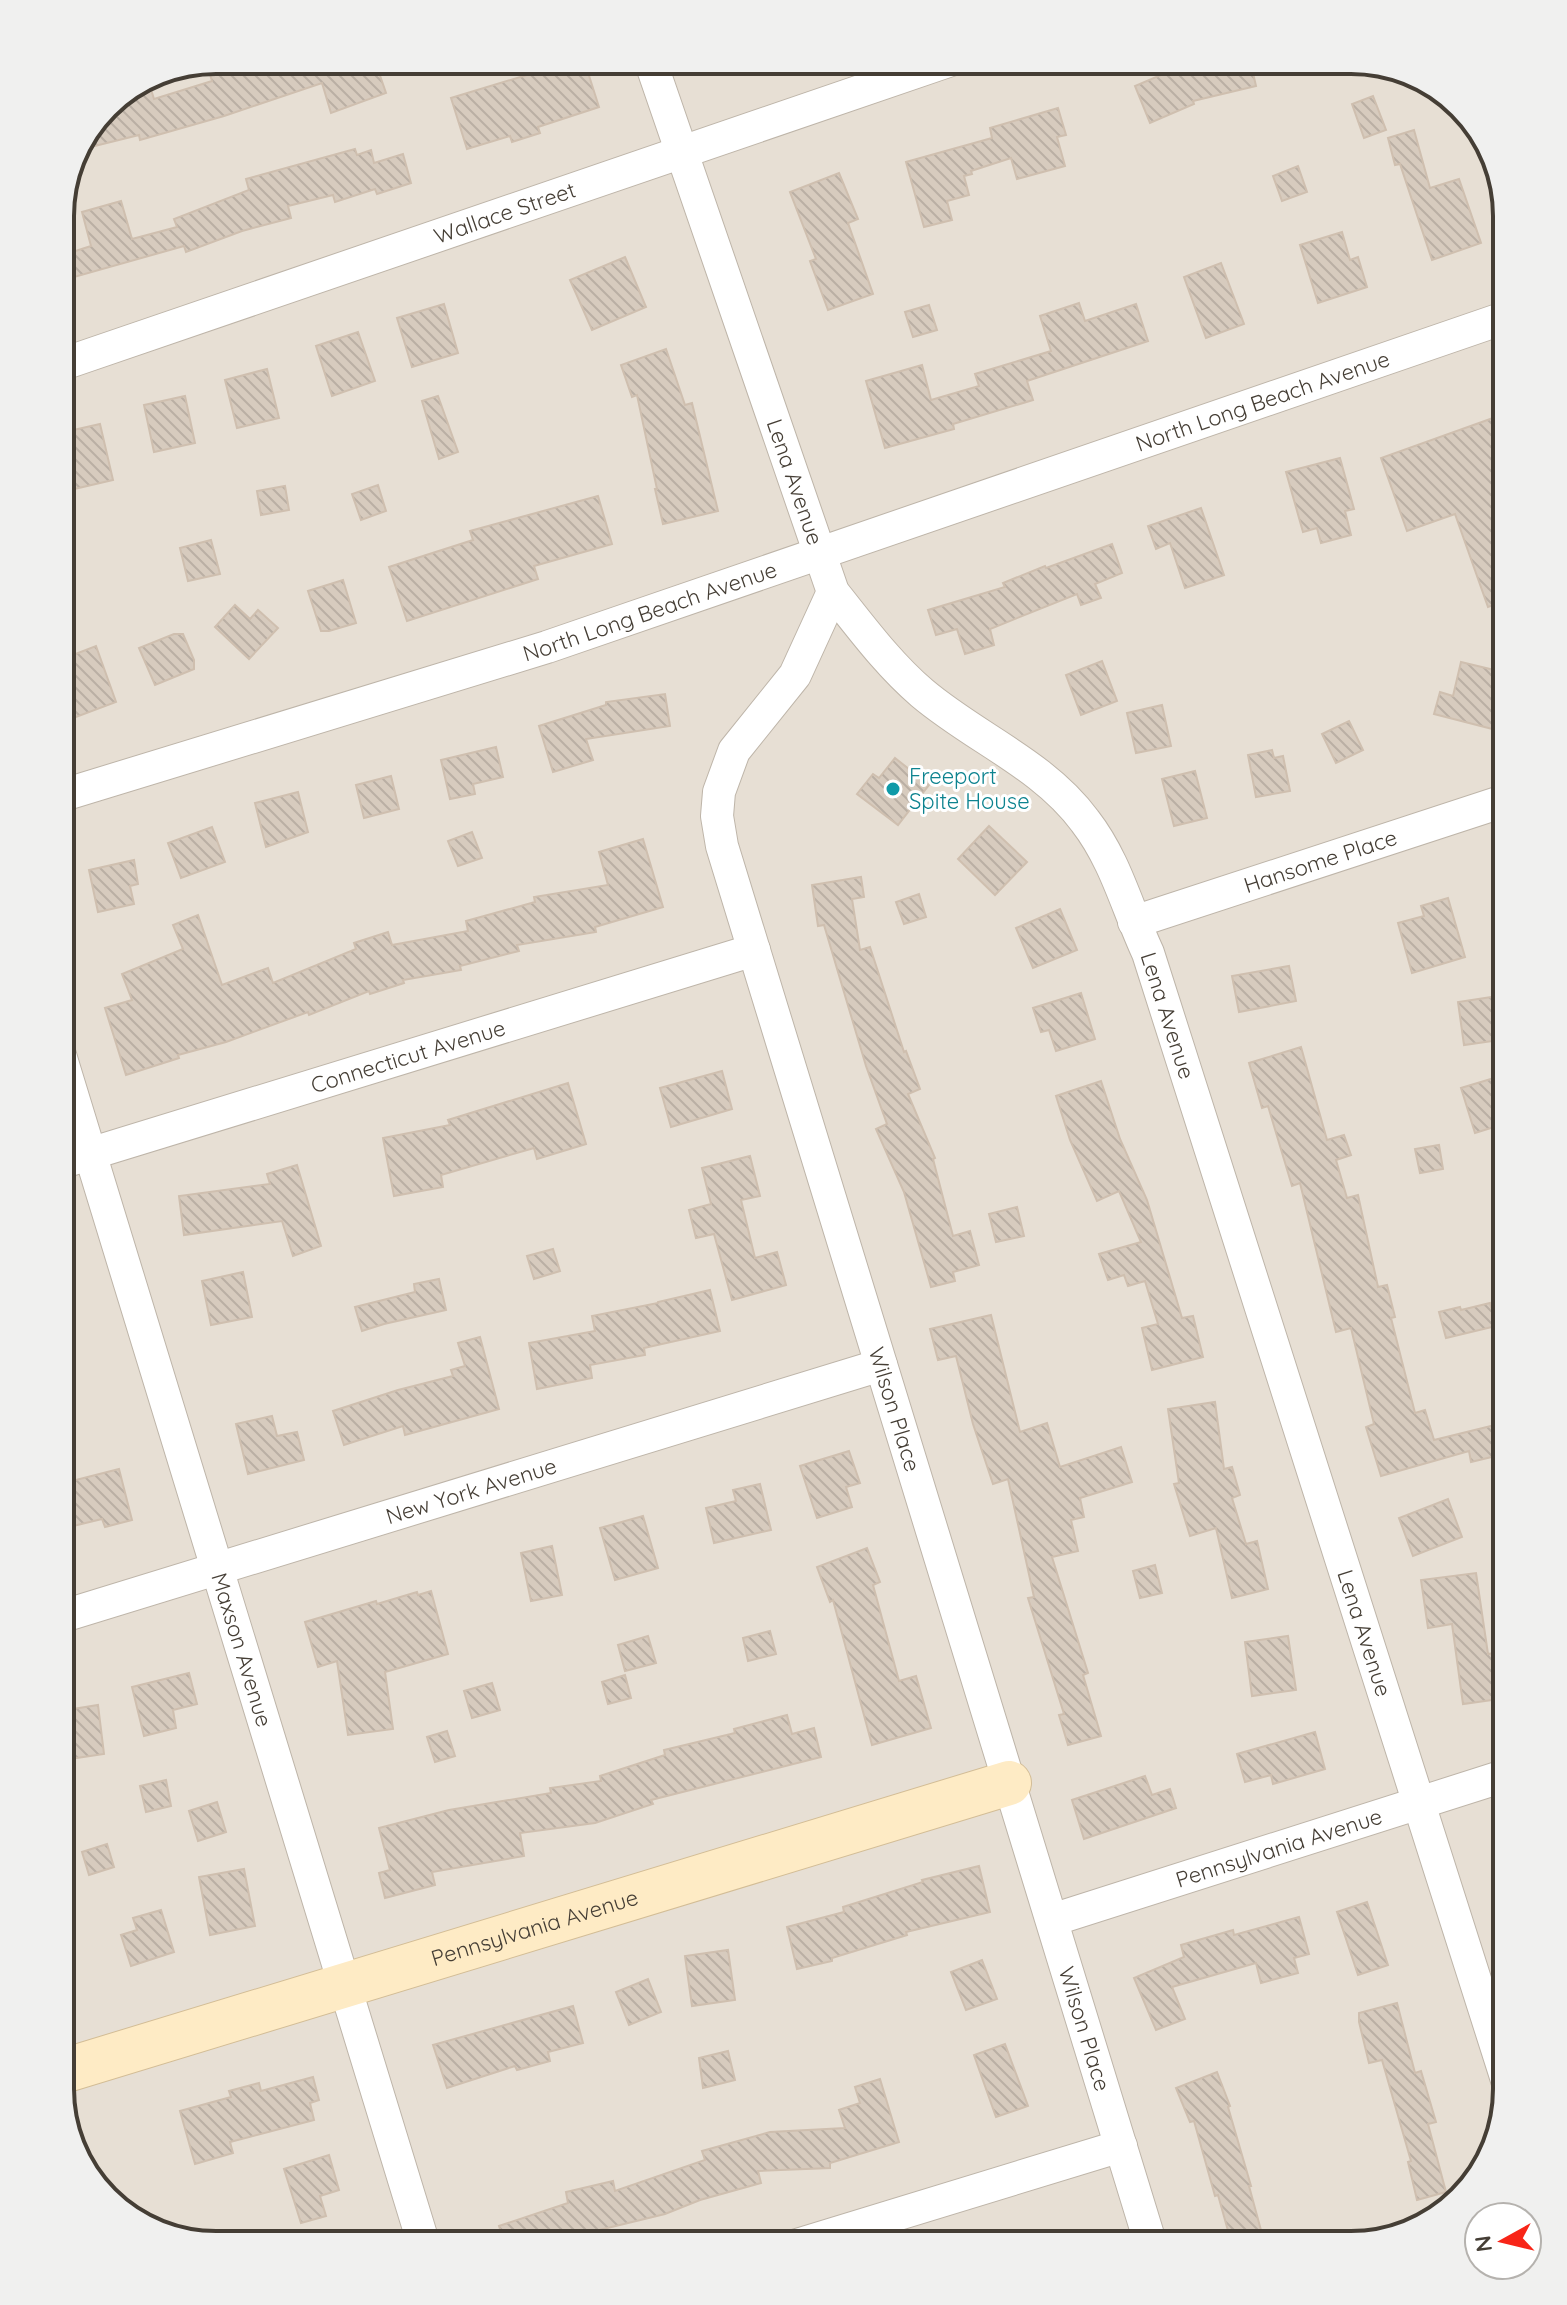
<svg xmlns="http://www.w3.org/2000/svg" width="1567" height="2305" font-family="Quicksand,sans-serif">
<defs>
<pattern id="building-back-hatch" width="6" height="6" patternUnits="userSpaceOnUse" patternTransform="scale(2)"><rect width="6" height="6" fill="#d7cbbe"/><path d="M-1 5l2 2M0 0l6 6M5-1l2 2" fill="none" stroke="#baafa4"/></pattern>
</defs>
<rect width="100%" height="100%" fill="#f3eee6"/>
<path fill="#e7dfd4" d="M216,60h1145l76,26 49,52 21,78v1874l-21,77 -57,57 -77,21h-1146l-76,-26 -49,-52 -21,-78v-1883l16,-59 30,-42 51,-33z"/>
<g fill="url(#building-back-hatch)" stroke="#cfbfaf" stroke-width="2">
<path d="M216,60h16l3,9 27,-9h115l-1,4 10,29 -55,20 -9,-30 -98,33 -84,24 -1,-5 -64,16 31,-46 25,-16 18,-6 5,16 58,-18 -6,-19z"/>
<path d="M551,60h33l15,47 -61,20 2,6 -28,9 -2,-6 -43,13 -16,-51 102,-31z"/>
<path d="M1196,60h54l6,26 -63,15 1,3 -44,19 -15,-37z"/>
<path d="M1373,96l13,34 -22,8 -12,-34z"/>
<path d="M1058,108l8,27 -9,2 8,29 -48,13 -6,-21 -40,13 1,3 -8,2 5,19 -22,6 5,19 -28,7 -18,-65 86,-24 -2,-10z"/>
<path d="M1414,130l16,58 29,-9 22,64 -49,17 -32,-96 -5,1 -7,-27z"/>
<path d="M355,149l2,6 14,-5 3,13 29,-9 8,29 -34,11 -2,-5 -40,13 -2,-7 -45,11 3,12 -49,13 -56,21 -2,-6 -124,35v-25l31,-10 -9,-34 39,-11 11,38 45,-12 -3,-8 75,-29 -3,-11z"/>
<path d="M1298,166l9,26 -25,9 -9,-25z"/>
<path d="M839,173l19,46 -10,4 25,71 -45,16 -18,-49 6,-2 -26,-67z"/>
<path d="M1342,232l8,28 8,-3 9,30 -49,16 -18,-58z"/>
<path d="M625,257l21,50 -54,23 -22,-50z"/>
<path d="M1221,263l23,61 -38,14 -22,-61z"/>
<path d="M1079,303l6,18 51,-17 12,37 -121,40 6,19 -80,24 1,5 -69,19 -19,-67 56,-16 9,35 48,-14 -4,-12 76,-23 -11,-35z"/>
<path d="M444,304l14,49 -46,14 -15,-49z"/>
<path d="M929,305l8,25 -24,7 -8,-25z"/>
<path d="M358,332l17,49 -43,15 -16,-50z"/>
<path d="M666,349l19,56 7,-2 26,108 -55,13 -8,-35h2l-20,-94 -5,2 -11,-32z"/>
<path d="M267,369l12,49 -42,10 -12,-48z"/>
<path d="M185,396l10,47 -41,9 -10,-47z"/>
<path d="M438,396l20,56 -19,7 -17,-58z"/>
<path d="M1507,413v187l-19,7 -33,-93 -48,17 -26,-73z"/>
<path d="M100,424l13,56 -43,10 -10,-41v-16z"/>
<path d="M1340,458l14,51 -9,2 6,24 -30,8 -4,-15 -14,4 -17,-60z"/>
<path d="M378,485l8,26 -25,9 -9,-26z"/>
<path d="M285,486l4,24 -28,5 -4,-24z"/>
<path d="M598,496l14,48 -78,22 4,13 -131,42 -18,-54 84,-27 -3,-9z"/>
<path d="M1201,508l23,67 -39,13 -15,-45 -14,6 -8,-23z"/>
<path d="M211,540l9,34 -32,7 -8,-33z"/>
<path d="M1112,544l10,29 -27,11 6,14 -20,7 -4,-11 -87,35 4,16 -29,9 -8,-25 -21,6 -8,-25 77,-23 -2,-4 42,-17 1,2z"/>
<path d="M343,580l13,43 -27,8h-8l-13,-40z"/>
<path d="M235,605l15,14 8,-9 20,18 -29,31 -34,-32z"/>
<path d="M174,634h9l11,26v9l-39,16 -16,-37z"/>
<path d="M96,646l20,56 -48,18 -8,-20v-40z"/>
<path d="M1102,661l15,40 -36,14 -15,-40z"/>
<path d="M1461,662l46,11v47l-3,12 -70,-18 6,-22 13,4z"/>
<path d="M665,694l5,32 -84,13 7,21 -40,12 -14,-46 67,-21v-3z"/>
<path d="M1162,705l9,41 -35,7 -9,-40z"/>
<path d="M1349,721l14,29 -27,13 -14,-29z"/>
<path d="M496,747l7,30 -30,7 2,10 -25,5 -9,-39z"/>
<path d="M1272,750l2,8 9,-2 7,35 -34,6 -8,-42z"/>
<path d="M895,758l34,27 -31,40 -41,-31 16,-20 6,4z"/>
<path d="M1195,771l12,47 -33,8 -12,-47z"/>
<path d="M391,776l8,33 -35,9 -8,-33z"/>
<path d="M298,792l10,40 -42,15 -11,-44z"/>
<path d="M989,826l38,36 -32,33 -37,-36z"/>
<path d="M212,827l13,35 -44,16 -13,-35z"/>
<path d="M472,832l10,26 -24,8 -10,-25z"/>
<path d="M643,839l20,68 -68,20 1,5 -79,13 2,6 -59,15 1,4 -58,10 1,3 -34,11 -1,-3 -60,24 -1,-3 -82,30 -48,13 1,3 -53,17 -21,-67 27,-8 -10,-26 61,-25 -10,-24 25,-10 24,70 46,-17 5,15 83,-34 -2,-6 34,-11 4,13 76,-14 -2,-10 69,-19 -1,-5 74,-12 -9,-33z"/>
<path d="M134,860l4,24 -8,2 4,18 -36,8 -9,-42z"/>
<path d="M861,877l3,20 -12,2 8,51 10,-3 34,105 2,-1 14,38 -12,5 27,64 -2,1 20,77 17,-5 9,34 -26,7 2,9 -24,6 -27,-95 -28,-63 11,-5 -21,-58 -42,-141 -6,1 -6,-41z"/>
<path d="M919,894l7,23 -22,7 -8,-22z"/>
<path d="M1448,898l17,59 -53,16 -14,-50 26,-7 -3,-10z"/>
<path d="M1060,909l17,41 -44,18 -17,-40z"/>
<path d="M1289,966l7,35 -57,11 -7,-36z"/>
<path d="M1081,993l14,46 -39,12 -7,-21 -8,2 -8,-24z"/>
<path d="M1505,995l2,44 -43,6 -6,-43z"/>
<path d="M1301,1047l26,93 17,-5 7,20 -15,5 11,38 11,-3 20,92 9,-2 8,32 -4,1 24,95 10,-3 9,30 61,-15 5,30 -29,7 -2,-11 -88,25 -15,-49 8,-3 -23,-96 -15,4 -36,-149 -8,3 -24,-80 -6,2 -13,-45z"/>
<path d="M722,1071l10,38 -61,18 -11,-39z"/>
<path d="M1507,1074v49l-32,10 -14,-45z"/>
<path d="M1101,1081l19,58 27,61 35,118 11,-2 10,41 -51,13 -10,-42 16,-4 -13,-43 -17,5 -4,-11 -16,5 -9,-26 42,-12 -22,-51 -22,10 -27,-61 -14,-44z"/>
<path d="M568,1083l18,61 -49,15 -3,-11 -93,27 2,12 -49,9 -11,-58 67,-13 -2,-5z"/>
<path d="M1439,1145l4,24 -23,4 -5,-24z"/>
<path d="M750,1156l10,40 -19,4 14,58 22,-6 9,33 -54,15 -18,-66 -18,4 -7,-28 22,-6 -9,-36z"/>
<path d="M297,1165l24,81 -28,10 -11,-35 -98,14 -5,-39 91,-12 -3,-10z"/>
<path d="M1017,1207l7,29 -28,6 -7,-28z"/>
<path d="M553,1249l7,22 -26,8 -7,-23z"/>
<path d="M243,1272l9,45 -41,8 -9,-44z"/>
<path d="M439,1279l7,31 -62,14 -22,7 -7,-24 60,-15 -1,-8z"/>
<path d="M710,1290l10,41 -76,17 1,7 -55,10 2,13 -55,11 -8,-46 66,-12 -3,-15 66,-13v-1z"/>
<path d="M1490,1303l6,23 -50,12 -7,-26 21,-5 1,3z"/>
<path d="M991,1315l29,117 27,-9 13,44 61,-20 11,35 -52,16 4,19 -13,3 7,31 -26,6 36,116 -5,2 18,61 -33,9 -9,-30 5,-1 -36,-116 6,-1 -26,-118 -15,5 -20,-60 -17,-68 -18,4 -8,-31z"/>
<path d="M480,1337l19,72 -94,26 -2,-9 -59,19 -11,-34 65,-21 55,-14 -2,-6 14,-4 -7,-23z"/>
<path d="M1215,1402l9,67 8,-2 8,28 -8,3 14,46 11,-3 11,48 -36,9 -16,-70 -26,8 -16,-52 5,-1 -11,-74z"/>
<path d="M272,1416l5,20 20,-4 7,28 -56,14 -12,-50z"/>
<path d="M849,1451l11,32 -14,4 6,20 -35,11 -17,-52z"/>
<path d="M119,1469l13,51 -27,7 -3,-8 -37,9 -5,-18v-26z"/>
<path d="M760,1484l11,46 -57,13 -8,-35 30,-7 -3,-11z"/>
<path d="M1448,1499l14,38 -49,19 -14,-38z"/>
<path d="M643,1516l15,52 -43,12 -15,-52z"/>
<path d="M552,1546l10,49 -31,6 -10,-48z"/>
<path d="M867,1548l13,34 -7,3 26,96 17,-5 15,52 -59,17 -39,-145 -3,2 -13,-35z"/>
<path d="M1155,1565l7,28 -22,5 -7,-27z"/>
<path d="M1476,1573l12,81 19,-3v24l-3,1 3,22 -44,6 -11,-80 -24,4 -7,-48z"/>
<path d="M431,1591l17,63 -63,18 8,57 -45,6 -11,-74 -19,6 -13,-45 71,-21 1,3 40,-12 1,3z"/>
<path d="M770,1631l6,23 -28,7 -5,-23z"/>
<path d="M648,1636l8,27 -31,8 -7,-26z"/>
<path d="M1288,1636l8,54 -44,6 -7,-54z"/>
<path d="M189,1673l8,31 -24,6 3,18 -32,8 -12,-49z"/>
<path d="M625,1675l6,23 -23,6 -6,-22z"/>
<path d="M492,1683l8,27 -28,8 -8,-27z"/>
<path d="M98,1705l6,49 -41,6 -3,-49z"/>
<path d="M787,1715l5,19 22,-6 7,29 -170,43 2,4 -58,19 -75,10 4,23 -92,16 3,13 -50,13 -6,-25 11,-3 -11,-42 70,-18 102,-17 -1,-5 51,-7 -1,-5 65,-21 -1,-5 71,-17 -1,-4z"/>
<path d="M447,1731l8,25 -20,6 -8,-25z"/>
<path d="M1315,1732l10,37 -52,15 -2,-9 -26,7 -8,-28z"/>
<path d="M1145,1776l7,19 18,-6 6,19 -92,31 -12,-39z"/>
<path d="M166,1780l5,26 -25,6 -6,-26z"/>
<path d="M217,1802l9,30 -28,9 -9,-30z"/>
<path d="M107,1844l7,23 -25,8 -7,-23z"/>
<path d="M979,1866l11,46 -84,20 1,3 -75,23v3l-35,8 -10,-42 57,-15 -1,-5 80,-25 -1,-2z"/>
<path d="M244,1869l11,57 -45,9 -11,-58z"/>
<path d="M1367,1902l21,63 -30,10 -21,-63z"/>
<path d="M161,1910l13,42 -43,14 -10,-31 16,-5 -4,-12z"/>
<path d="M1299,1917l10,37 -15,4 4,15 -37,10 -5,-20 -84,24 13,32 -29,11 -22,-52 50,-21 -3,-12 52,-15 1,5z"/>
<path d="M728,1950l7,50 -43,6 -7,-50z"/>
<path d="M982,1960l15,39 -31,11 -15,-38z"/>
<path d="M648,1979l13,33 -32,13 -13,-33z"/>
<path d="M1397,2003l18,70 6,-2 15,51 -8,2 18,68 -29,8 -9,-38 3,-1 -29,-101 -13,3 -10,-41v-9z"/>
<path d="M573,2006l10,37 -35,9 2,9 -33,9 -2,-4 -68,22 -14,-43z"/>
<path d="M1005,2044l23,62 -32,11 -22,-62z"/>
<path d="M728,2051l7,29 -32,8 -4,-30z"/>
<path d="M1217,2072l13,34 -2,1 23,79h-2l16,59h-33l-14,-50 -3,1 -21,-75 -4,1 -14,-34z"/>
<path d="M313,2077l6,23 -9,3 4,17 -84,22 3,11 -38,11 -15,-53 51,-14 -2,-6 30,-8 2,8z"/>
<path d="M880,2079l19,63 -69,21v5l-72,3 3,12 -61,17 -35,14 -111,27 1,4h-50l-6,-19 69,-23 -2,-11 47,-11 2,10 90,-31 -3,-9 68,-19 75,-4 -6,-18 21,-7 -5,-16z"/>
<path d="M329,2155l10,35 -19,6 6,20 -25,7 -17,-54z"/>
</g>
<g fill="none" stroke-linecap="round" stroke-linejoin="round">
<g stroke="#beb5a9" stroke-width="34">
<g id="street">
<path id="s1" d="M650,60l183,532c28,35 55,72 89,101 53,45 121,71 163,128 31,40 42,87 63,132l359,1127"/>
<path id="s2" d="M60,365l891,-305"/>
<path id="s3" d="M833,592l-38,83 -61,76 -15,41 -2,24 5,30 429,1399"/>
<path id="s4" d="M60,796l487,-149 960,-330"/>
<path id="s5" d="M1134,922l373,-122"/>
<path id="s6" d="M60,1055l364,1190"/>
<path id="s7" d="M60,1163l694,-213"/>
<path id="s8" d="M60,1617l821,-252"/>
<path id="s9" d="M1052,1920l455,-145"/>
<path d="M797,2245l324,-99"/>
</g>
</g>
<g stroke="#d3bd96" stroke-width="46">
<g id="secondary">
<path id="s10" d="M60,2072l949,-289"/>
</g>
</g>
<use href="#street" stroke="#fff" stroke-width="32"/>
<use href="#secondary" stroke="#feebc5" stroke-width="44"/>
</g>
<circle fill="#0f9aa8" stroke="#fff" stroke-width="3" cx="893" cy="789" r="8"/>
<g text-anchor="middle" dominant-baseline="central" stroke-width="6" stroke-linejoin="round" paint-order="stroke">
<g font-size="22" fill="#453e35" stroke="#fff">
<text stroke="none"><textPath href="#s2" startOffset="470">Wallace Street</textPath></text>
<text stroke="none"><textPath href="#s4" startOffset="1266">North Long Beach Avenue</textPath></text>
<text stroke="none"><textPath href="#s1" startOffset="446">Lena Avenue</textPath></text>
<text stroke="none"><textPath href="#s4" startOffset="618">North Long Beach Avenue</textPath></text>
<text stroke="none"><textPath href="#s5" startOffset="196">Hansome Place</textPath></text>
<text stroke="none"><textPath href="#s1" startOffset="1118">Lena Avenue</textPath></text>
<text stroke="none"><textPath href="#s7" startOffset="364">Connecticut Avenue</textPath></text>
<text stroke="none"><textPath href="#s3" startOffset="876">Wilson Place</textPath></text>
<text stroke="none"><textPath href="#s8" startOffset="430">New York Avenue</textPath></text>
<text stroke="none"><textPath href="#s1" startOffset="1766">Lena Avenue</textPath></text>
<text stroke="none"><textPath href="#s6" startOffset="622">Maxson Avenue</textPath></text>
<text stroke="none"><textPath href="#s9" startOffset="238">Pennsylvania Avenue</textPath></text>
<text stroke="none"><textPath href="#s10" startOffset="496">Pennsylvania Avenue</textPath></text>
<text stroke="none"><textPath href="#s3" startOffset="1524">Wilson Place</textPath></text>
</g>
<g font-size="22" fill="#0d838f" stroke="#fff" text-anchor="start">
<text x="909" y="776">Freeport<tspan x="909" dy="25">Spite House</tspan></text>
</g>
</g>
<path d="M0 0H1567V2305H0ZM216 74H1351A142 142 0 0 1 1493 216V2089A142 142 0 0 1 1351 2231H216A142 142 0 0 1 74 2089V216A142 142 0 0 1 216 74Z" fill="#f0f0ef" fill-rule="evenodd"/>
<path fill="none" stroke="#453e35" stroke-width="4" d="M216 74H1351A142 142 0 0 1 1493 216V2089A142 142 0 0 1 1351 2231H216A142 142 0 0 1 74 2089V216A142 142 0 0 1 216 74Z"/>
<g transform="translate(1503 2241) rotate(262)"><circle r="38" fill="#ffffff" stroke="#b5b2ae" stroke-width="2"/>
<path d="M0-6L14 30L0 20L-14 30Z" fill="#f82518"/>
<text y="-12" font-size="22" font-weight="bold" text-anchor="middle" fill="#453e35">N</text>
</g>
</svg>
